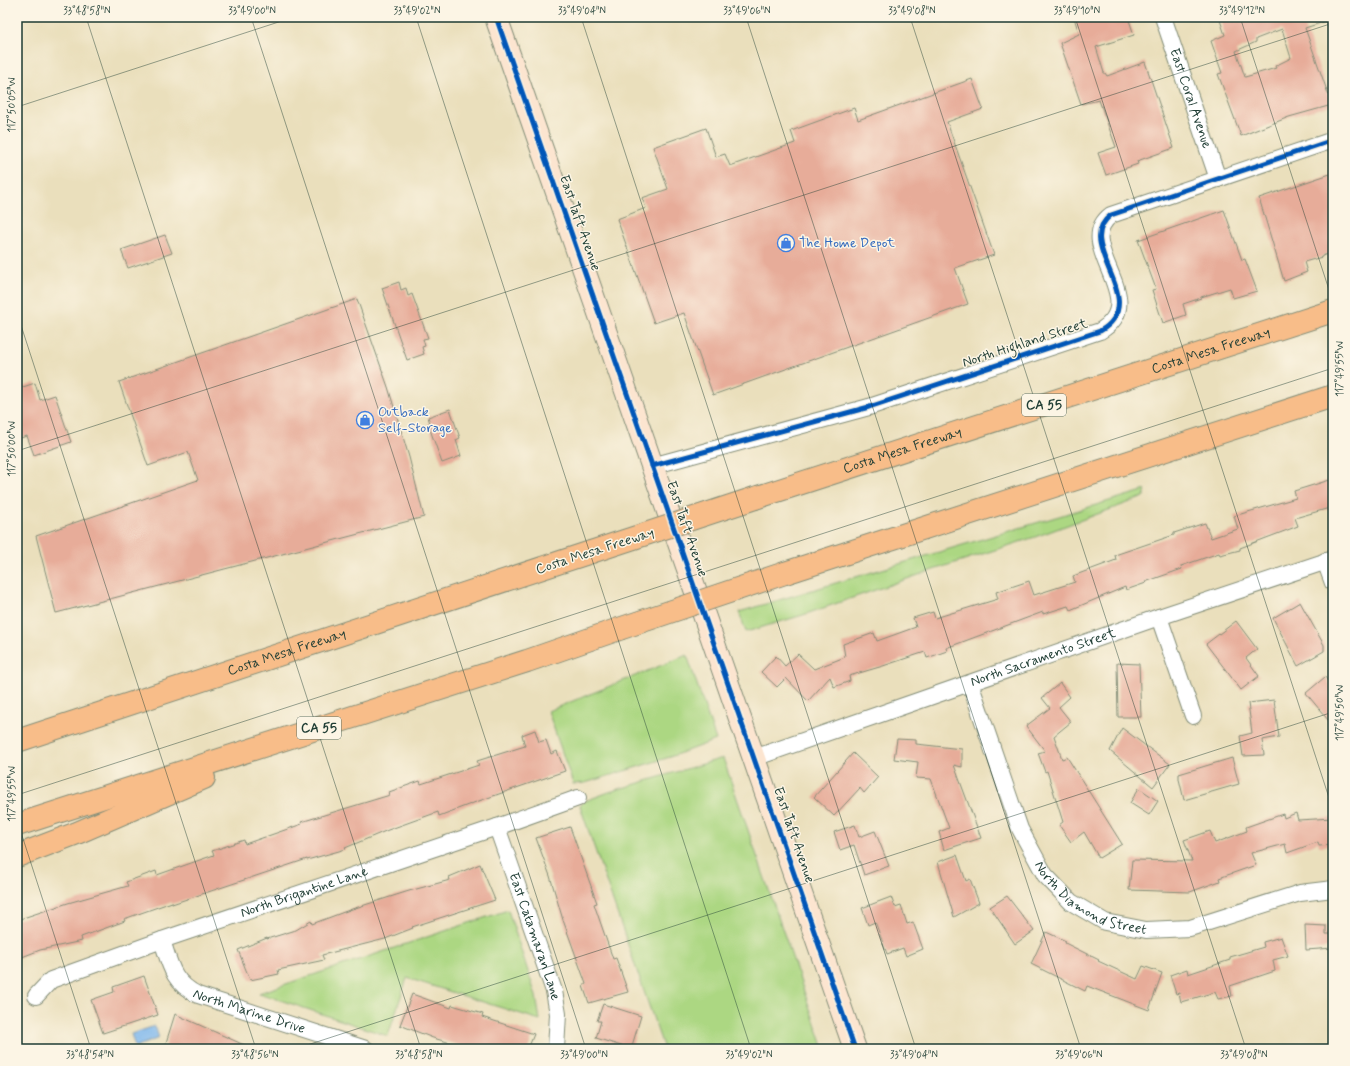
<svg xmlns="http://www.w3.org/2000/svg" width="1350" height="1066" font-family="Mynerve,sans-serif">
<rect width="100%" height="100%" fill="#fcf5e5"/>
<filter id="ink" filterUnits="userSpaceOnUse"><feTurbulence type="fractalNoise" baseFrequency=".025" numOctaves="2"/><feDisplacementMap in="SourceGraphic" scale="8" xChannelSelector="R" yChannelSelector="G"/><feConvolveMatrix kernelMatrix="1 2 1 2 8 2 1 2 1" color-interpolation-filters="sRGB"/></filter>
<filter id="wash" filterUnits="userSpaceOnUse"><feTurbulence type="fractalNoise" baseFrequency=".012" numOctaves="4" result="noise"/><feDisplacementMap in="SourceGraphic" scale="16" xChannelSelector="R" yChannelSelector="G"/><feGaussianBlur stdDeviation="0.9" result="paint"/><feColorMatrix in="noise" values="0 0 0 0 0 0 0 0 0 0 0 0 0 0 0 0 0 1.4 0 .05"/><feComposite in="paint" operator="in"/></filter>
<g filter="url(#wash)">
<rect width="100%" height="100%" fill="#eadfbc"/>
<g fill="#acd782" stroke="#668a5b">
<path d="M1146,490l-2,7 -109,40 -105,34 -127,44 -57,17 -7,-20z"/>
<path d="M687,655l29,85 -46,17 -85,26 -12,1 -25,-73z"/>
<path d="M723,758l101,291h-160l-84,-243 5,-5 24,-9z"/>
<path d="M508,910l28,86 4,24 -133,-42 -19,58 -129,-43z"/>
</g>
<path fill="#7cb6ed" stroke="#4e7a90" d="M155,1026l4,12 -24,9 -4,-13z"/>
<g id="blocks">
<g fill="#e7ac99" fill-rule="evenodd">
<path d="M1074,17h54l6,18 -38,12 8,26h1l2,3 38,-14 29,86 -37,13 1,3 -32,11 -8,-22 18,-6 -17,-47 -18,4 -21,-61 19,-9z"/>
<path d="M1219,17h111v3l-25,8 27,77 -43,12 -48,19 -23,-62 4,-1 -11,-32 14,-6zM1282,29l9,29 -16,8 1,2 -31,9 -9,-26 20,-9v-3z"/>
<path d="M972,79l11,30 -36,13 47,133 -39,13 13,36 -255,91 -29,-82 -30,10 -37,-104 29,-11 -4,-10 26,-9 -15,-42 53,-19 10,29 9,-3 5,12 65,-23 -4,-12 63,-23 4,12z"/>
<path d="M1333,173v79l-11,4v1l-18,5 3,10 -23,9 -25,-83z"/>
<path d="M1224,210l18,50 3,-1 12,32 -24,7 -3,-10 -29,9v1l-18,6 3,11 -23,8 -11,-33 4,-1 -18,-49z"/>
<path d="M165,235l7,18 -44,15 -7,-18z"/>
<path d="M399,282l2,8 5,-2 2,8 4,-2 16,44 -5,1 2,7 -3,1 2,7 -17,6 -25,-72z"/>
<path d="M357,299l31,88 21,70 15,60 -368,96 -20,-77 162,-56 -10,-28 -40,14 -29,-84z"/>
<path d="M35,383l5,17 15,-5 16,47 -37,13 -7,-19 -10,3v-50z"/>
<path d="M450,409l10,29 -4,2 5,16 -19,7 -14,-39 2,-1 -2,-6z"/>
<path d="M1333,479v28l-38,11 3,8 -58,22v2l-20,5 -1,-2 -38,13 1,3 -37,13 1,1 -20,7 -1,-3 -55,23 -2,-4 -25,8v-2l-97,36 1,3 -20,7 -2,-6 -42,14 -34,10 1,5 -16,6 -4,-10 -22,24 -22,-23 -9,9 -16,-15 15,-16 9,10 13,-12 16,15 31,-12 -2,-13 31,-11 3,8 39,-14 -3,-9 20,-6 2,6 63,-19 -2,-7 33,-11 5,14 41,-13 -2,-6 43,-16 -1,-5 59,-20v-2l31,-10 6,15 27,-9 -4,-13 62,-18 -2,-7z"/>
<path d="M1300,602l24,43v6l-26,15 -25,-48z"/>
<path d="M1236,621l21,28 -11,9 13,18 -18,14 -35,-46z"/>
<path d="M1117,663l22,1 2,53h-23z"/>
<path d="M1325,677l8,11v38l-27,-33z"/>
<path d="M1060,683l10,14 -11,10 12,15 -17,14 8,23 5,-2 55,87 -23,14 -15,-26 -13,10 -12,-17 4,-3 -16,-51 -2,1 -7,-19 7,-2 -19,-25 24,-18 -8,-10z"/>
<path d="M1274,700l5,37 -17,3 2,15 -21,1 -3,-20 12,-3 -4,-30z"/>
<path d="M1122,728l48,36 -17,23 -43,-36z"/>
<path d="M535,730l4,12 7,-2 5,14 6,-3 8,20 -89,31 -37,14 -1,-4 -50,18 -43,18 1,1 -39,11v-1l-135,45v-2l-48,17 1,2 -44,16 1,4 -42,9 -23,9v-39l51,-17 60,-17 -2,-4 30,-11 1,4 57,-20 -2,-4 32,-11 1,4 57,-20 -1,-2 89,-27 -1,-3 31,-11 1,3 58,-19 -2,-4 48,-15 -3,-11z"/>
<path d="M897,739l19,1v4l46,5v18l-8,-2 27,73 -37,12 -5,-18 10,-4 -18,-49 -15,-1 2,-16 -24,-3z"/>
<path d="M853,753l25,24 -14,16 -4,-5 -26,28 -20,-19z"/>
<path d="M1232,758l7,26 -55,16 -5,-21v-5z"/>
<path d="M1139,788l19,13 -9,14 -19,-12z"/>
<path d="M1296,813l2,7 35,-2v27l-14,1 -1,-4 -31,11 -2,-9 -34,9 5,12 -37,13 1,3 -30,11 -61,-2 3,-30 60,1 -8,-21 26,-9 5,12 32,-12 -1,-4 37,-13 1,4z"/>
<path d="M855,825l4,12 16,-6 14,35 -25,9 -10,-30 -14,5 -6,-18z"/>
<path d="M570,827l27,76 -3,1 19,55 3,-1 12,34 -39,11 -6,-17 3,-2 -23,-64 -13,-44 -14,-38z"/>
<path d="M957,855l9,26 4,-2 9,24 -25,14 -16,-55z"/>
<path d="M480,864l15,36 -83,27 1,1 -28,11 -63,16 2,5 -46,10 1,4 -29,6 -12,-30 29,-12v1l29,-9 15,-9 1,3 40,-15 57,-18 41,-11 -1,-3z"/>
<path d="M1007,896l27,35 -19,13 -25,-37z"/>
<path d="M891,897l4,10 6,-2 6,19 6,-2 10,27 -17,7 -3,-8 -16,6 -12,-32 -7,3 -6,-17z"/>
<path d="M1305,925l21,1v8h7v14l-27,2z"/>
<path d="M1046,932l20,9 -1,2 34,17 -1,1 39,18 6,-13 19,7 -13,37 -62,-24 -2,5 -54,-27z"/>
<path d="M1281,937l7,19 -15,4 2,11 -45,15 2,10 -14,3 -3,-7 -34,10 -2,-9 -3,1 -6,-19 17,-6 1,5 42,-14v-3l34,-10 -1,-5z"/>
<path d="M144,976l14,39 -55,18 -12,-33 23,-8 -1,-5z"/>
<path d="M412,994l39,14 1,-3 31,9 -1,3 52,17 -6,15h-55l-40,-11 -33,-13z"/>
<path d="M603,1004l38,12 -10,33 -35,-11 5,-17h-4z"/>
<path d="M175,1014l78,35h-89z"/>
</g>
</g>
</g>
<g filter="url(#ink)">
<use href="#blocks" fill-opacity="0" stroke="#848e78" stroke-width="1"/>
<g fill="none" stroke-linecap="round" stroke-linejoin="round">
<g stroke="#848e78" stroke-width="18">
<g id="street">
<path id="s1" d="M1163,17l55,162"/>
<path d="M652,466l217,-59 231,-76c53,-31 -29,-86 11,-116l222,-75"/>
<path d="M1325,561l8,22"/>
<path d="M1159,617l34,99"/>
<path id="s2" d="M970,683l50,146 25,46 26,27 34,20 41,8 44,-2 110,-35 33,-4"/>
<path id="s3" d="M754,758l405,-141 174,-58"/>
<path id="s4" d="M497,827l57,164 4,23 -2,35"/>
<path id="s5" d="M162,940c8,25 11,43 36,55l168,54"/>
<path id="s6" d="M36,996l15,-16 111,-40 335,-113 81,-29"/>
</g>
</g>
<g stroke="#848e78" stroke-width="24">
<path id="secondary" d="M496,17l359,1032"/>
</g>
<g stroke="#848e78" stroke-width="24">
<g id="highway">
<path id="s7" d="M755,498l578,-187"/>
<path d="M785,573l548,-177"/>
<path id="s8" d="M17,741l574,-189"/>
<path d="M17,825l510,-164 92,-32"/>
<path d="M17,856l60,-23 127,-55"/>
</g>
</g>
<use href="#street" stroke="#fff" stroke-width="16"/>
<use href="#secondary" stroke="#fce5d0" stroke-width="22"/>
<use href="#highway" stroke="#f8bd89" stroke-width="22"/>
<g stroke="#848e78" stroke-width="24" stroke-linecap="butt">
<g id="highway-bridge">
<path d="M591,552l164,-54"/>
<path d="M619,629l166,-56"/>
</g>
</g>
<use href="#highway-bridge" stroke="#f8bd89" stroke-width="22"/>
<g stroke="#fcf5e5" stroke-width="8">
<g id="cycleway">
<path d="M496,17l359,1032"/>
<path d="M652,466l217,-59 231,-76c53,-31 -29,-86 11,-116l222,-75"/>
</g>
</g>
<use href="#cycleway" stroke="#0057b8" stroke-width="5"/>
</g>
</g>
<path fill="none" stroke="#1f3d34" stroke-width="1" stroke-opacity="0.45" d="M86,17l335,1032M251,17l335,1032M416,17l335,1032M581,17l335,1032M746,17l335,1032M910,17l336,1032M1075,17l258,793M1240,17l93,285M17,107l277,-90M17,313l239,736M17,451l1316,-428M17,795l1316,-427M17,820l74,229M295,1049l1038,-337"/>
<defs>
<g id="shop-ring" transform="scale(0.9)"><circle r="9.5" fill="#fcf5e5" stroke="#3f7fe0" stroke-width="1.5"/><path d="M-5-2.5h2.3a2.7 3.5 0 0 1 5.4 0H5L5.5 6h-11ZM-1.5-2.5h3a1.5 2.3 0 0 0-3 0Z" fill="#3f7fe0"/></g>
</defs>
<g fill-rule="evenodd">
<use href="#shop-ring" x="786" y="243"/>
<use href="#shop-ring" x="365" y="420"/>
</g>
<g text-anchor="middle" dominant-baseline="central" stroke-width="3" stroke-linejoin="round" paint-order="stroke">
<g fill="#fcf5e5" stroke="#617469" stroke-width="1">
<rect x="1022" y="394" width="44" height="22" rx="3"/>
<rect x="297" y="717" width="44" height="22" rx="3"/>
</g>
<g font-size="13" font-weight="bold" fill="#1f3d34">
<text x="1044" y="405">CA 55</text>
<text x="319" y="728">CA 55</text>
</g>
<g font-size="14" fill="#1f3d34" stroke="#fcf5e5">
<text stroke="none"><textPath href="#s1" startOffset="86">East Coral Avenue</textPath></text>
<text transform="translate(580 223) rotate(71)">East Taft Avenue</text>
<text transform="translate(1025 343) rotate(-18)">North Highland Street</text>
<text stroke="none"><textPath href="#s7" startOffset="479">Costa Mesa Freeway</textPath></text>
<text stroke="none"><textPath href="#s7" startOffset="155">Costa Mesa Freeway</textPath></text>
<text transform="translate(687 529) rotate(71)">East Taft Avenue</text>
<text transform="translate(595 551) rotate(-18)">Costa Mesa Freeway</text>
<text stroke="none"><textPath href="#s8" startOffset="284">Costa Mesa Freeway</textPath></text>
<text stroke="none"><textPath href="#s3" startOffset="306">North Sacramento Street</textPath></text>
<text transform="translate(794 835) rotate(71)">East Taft Avenue</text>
<text stroke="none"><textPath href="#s6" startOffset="290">North Brigantine Lane</textPath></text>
<text stroke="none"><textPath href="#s2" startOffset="259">North Diamond Street</textPath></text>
<text stroke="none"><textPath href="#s4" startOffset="116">East Catamaran Lane</textPath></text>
<text stroke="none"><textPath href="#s5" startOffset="122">North Marine Drive</textPath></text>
</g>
<g font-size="14" fill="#366cbe" stroke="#fcf5e5" text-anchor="start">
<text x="799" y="243">The Home Depot</text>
<text x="378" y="412">Outback<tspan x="378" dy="16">Self-Storage</tspan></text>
</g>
</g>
<rect width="1350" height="1066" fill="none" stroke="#fcf5e5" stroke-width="44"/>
<rect x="22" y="22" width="1306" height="1022" fill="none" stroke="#1f3d34" stroke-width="1.5"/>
<g font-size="10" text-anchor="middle" fill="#1f3d34">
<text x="87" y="14">33°48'58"N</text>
<text x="252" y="14">33°49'00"N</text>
<text x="417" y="14">33°49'02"N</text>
<text x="582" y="14">33°49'04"N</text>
<text x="747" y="14">33°49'06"N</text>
<text x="912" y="14">33°49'08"N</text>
<text x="1077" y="14">33°49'10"N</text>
<text x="1242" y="14">33°49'12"N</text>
<text transform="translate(11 105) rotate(-90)" y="4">117°50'05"W</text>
<text transform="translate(1339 369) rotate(-90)" y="4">117°49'55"W</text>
<text transform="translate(11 449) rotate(-90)" y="4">117°50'00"W</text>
<text transform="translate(1339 713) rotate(-90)" y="4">117°49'50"W</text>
<text transform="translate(11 794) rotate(-90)" y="4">117°49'55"W</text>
<text x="90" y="1058">33°48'54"N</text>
<text x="255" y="1058">33°48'56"N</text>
<text x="419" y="1058">33°48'58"N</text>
<text x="584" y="1058">33°49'00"N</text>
<text x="749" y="1058">33°49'02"N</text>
<text x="914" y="1058">33°49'04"N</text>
<text x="1079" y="1058">33°49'06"N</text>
<text x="1244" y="1058">33°49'08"N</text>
</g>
</svg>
